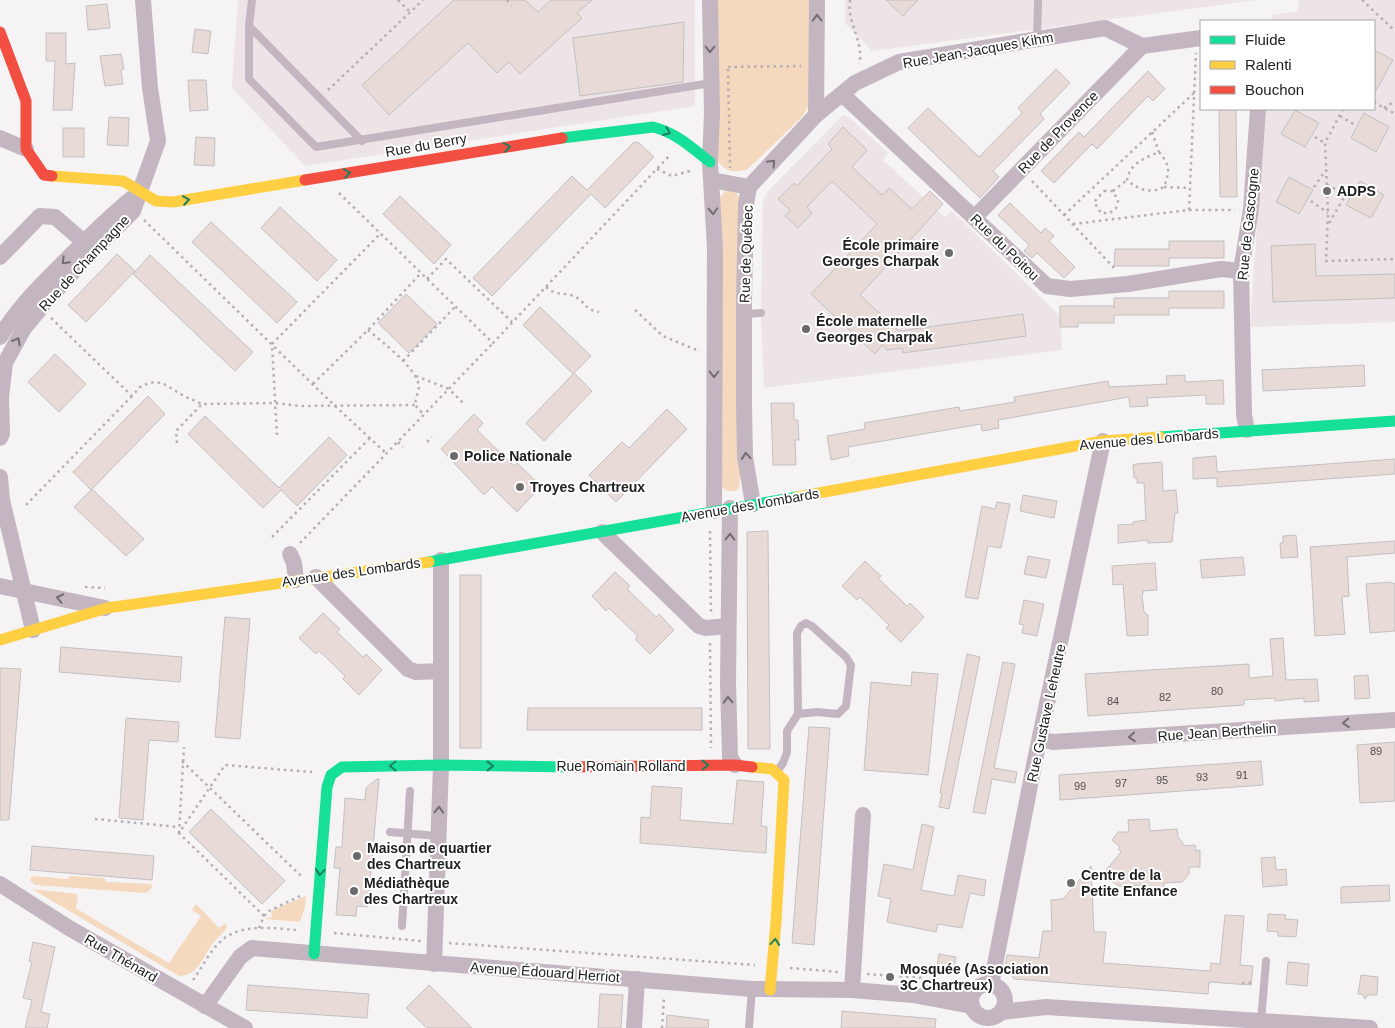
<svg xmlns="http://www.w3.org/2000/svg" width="1395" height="1028" font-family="Arial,sans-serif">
<rect width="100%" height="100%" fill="#f5f3f4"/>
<g fill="#ece4e6">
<path d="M238,0h457v106l-390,60 -73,-78z"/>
<path d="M845,0h412l-385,51 -27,-28z"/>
<path d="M1299,0h96v322l-145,5 15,-218h109v-88h-102v-6l26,-4z"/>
<path d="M843,115l7,3 38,35 -5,7 54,50 8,7 7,-6 108,105 2,34 -298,38 -3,-75 2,-113 6,-10z"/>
</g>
<g fill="#f4d9bf">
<path d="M716,0h94v95l-2,12 -6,10 -54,52c-15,5 -22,3 -32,-10z"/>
<path d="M727,189l9,2 5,10 -1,278 -1,8 -3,4c-8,1 -11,0 -16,-7l-1,-286z"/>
<path d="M32,876l36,3 2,-3 35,2v3l3,1 43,2 1,3 -3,4 -4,2 -110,-8 -5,-5z"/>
<path d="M32,889l45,5 1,6 -2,5 1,4 92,54 32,-47 -9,-6 4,-6 23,24 7,-5 1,4c-4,7 -11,11 -15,18 -10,13 -14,31 -33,31z"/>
<path d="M306,896l-1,11 -5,15 -34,-3 1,-2 3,1 2,-1 -1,-5 2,-2z"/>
</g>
<g fill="#e7dad7" stroke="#c2c0c1">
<path d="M454,0h71l13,12 13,-12h41l-15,13 5,5 -62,56 -11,-12 -12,11 -29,-30 -79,72 -27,-30z"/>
<path d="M886,0h32l-15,16z"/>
<path d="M107,4l3,24 -22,2 -2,-24z"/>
<path d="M684,22l-1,60 -103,14 -7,-58z"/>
<path d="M195,29l16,2 -3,23 -16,-2z"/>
<path d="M46,33h20v31l9,-1 -3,47h-19l2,-49h-9z"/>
<path d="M1374,50l19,10 -19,34z"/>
<path d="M121,54l3,15 -3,1 2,14 -18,2 -5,-30z"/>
<path d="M1056,69l14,14 -30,31 4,5 -51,52 6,6 -19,21 -72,-70 20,-20 51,49 43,-44 -4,-5z"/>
<path d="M1148,71l17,18 -12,12 -5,-5 -51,53 -5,-5 -38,39 -13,-12 38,-39 5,5z"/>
<path d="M188,80h18l2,30 -18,1z"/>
<path d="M1219,109h17l1,88h-17z"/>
<path d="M1295,110l24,13 -14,24 -24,-13z"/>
<path d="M1364,113l25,14 -13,25 -25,-14z"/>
<path d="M109,117l20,1 -1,28 -21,-1z"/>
<path d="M843,127l24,23 -15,17 30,28 7,-7 23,21 18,-18 13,13 -83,91 39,36 124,-17 3,22 -123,17 -1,-5 -15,2 -5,-5 -7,9 -64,-60 66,-70 -45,-43 -25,26 5,6 -14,15 -13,-12 5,-6 -12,-11 16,-16 3,3 35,-37 -4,-5z"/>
<rect x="63" y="128" width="21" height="29"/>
<path d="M196,137l19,1 -1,28 -20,-1z"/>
<path d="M638,142l16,15 -49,51 -14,-14 -99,102 -19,-18 99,-102 15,14 46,-47z"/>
<path d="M1289,177l24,13 -14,24 -23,-12z"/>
<path d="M1360,181l24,14 -13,23 -25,-13z"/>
<path d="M400,196l51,49 -17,19 -51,-50z"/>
<path d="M1010,203l31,30 4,-5 9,8 -5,5 26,26 -11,11 -27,-25 -5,5 -8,-7 5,-6 -31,-30z"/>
<path d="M280,207l57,53 -20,21 -56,-53z"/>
<path d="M211,222l86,80 -20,21 -85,-81z"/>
<path d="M1169,241h55v17h-55v8h-55l1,-17h54z"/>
<path d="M1315,244l1,32 79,-2v24l-122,4 -2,-56z"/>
<path d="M117,254l18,17 -49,51 -18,-17z"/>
<path d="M150,255l103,97 -18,19 -102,-97z"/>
<path d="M1169,291h55v17h-55v7h-55v8h-36v4h-18v-21h54v2v-10h55z"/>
<path d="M406,294l31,30 -28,29 -31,-30z"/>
<path d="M540,307l51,49 -17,17 18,18 -48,50 -18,-18 47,-49 -50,-49z"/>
<path d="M55,354l31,30 -27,28 -31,-30z"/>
<path d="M1364,365l1,21 -102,5 -1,-21z"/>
<path d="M1185,375v7l38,-2 1,24h-18v-9l-59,3 1,8 -18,1 -1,-10 -131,23 1,8 -17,3 -1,-7 -133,23 1,9 -18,4 -4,-24 38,-7 -1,-6 95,-16 1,4 55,-9 -1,-5 94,-16 1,6 58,-3 -1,-8z"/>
<path d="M148,396l17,18 -73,75 52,50 -18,17 -52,-49 17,-17 -18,-18z"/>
<path d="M771,403h23v17h4l1,20h-4l1,25h-23z"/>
<path d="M667,409l20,20 -71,73 -27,-27 33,-33 7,6z"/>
<path d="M474,414l9,9 -6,7 37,36 3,-3 24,23 -24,26 -25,-25 -8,8 -43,-46z"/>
<path d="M205,416l74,72 50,-51 18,18 -50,51 -16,-16 -18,18 -75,-74z"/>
<path d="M1216,456l1,16 178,-13v15l-178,13v-9l-24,1v-21z"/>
<path d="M1162,462l1,29 13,-1 2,23h-3l-3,29 -24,1v-3l-30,3v-18l15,-1v-2l13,-2 -2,-37h-7v-5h-3l-1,-13 3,-1z"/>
<path d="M1023,495l34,6 -3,17 -34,-7z"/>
<path d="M997,502l13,2 -9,44 -13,-2 -10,53 -13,-2 17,-91 13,3z"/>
<path d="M768,531l2,218h-22l-1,-217z"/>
<path d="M1296,535l2,22 -17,1 -1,-15h3v-7z"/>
<path d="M1395,541v12l-48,4 2,39 -7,1 3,37 -30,2 -5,-89z"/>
<path d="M1028,556l22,4 -4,18 -22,-4z"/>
<path d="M1243,557l2,18 -43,3 -2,-18z"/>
<path d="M865,561l16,15 -3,2 29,28 3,-3 14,14 -23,25 -15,-14 3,-3 -29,-28 -3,3 -15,-14z"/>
<path d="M1155,563l2,27 -14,1v3l-1,1 2,17 4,3v20l-21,1 -4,-52 -10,1 -1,-19z"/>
<path d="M615,572l15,14 -3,3 29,28 3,-3 15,16 -24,24 -15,-15 3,-3 -14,-13 -15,-15 -3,3 -14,-15z"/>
<rect x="460" y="575" width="21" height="173"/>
<path d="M1391,582v2l4,-1v48l-25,2 -4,-49z"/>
<path d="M1024,600l20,4 -7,32 -15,-3 2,-8 -5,-1z"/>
<path d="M323,613l17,16 -3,3 26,25 3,-3 16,16 -23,25 -16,-16 2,-3 -13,-13 -13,-12 -3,3 -17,-16z"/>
<path d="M225,617l25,2 -10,120 -25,-2z"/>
<path d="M1283,638l3,42 31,-1 2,22 -15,1v-4l-29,3v-3l-31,2v5l-156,11 -3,-42 164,-10v14l24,-2 -3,-37z"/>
<path d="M61,647l121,10 -2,25 -121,-10z"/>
<path d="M967,654l13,3 -31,152 -10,-2 3,-14h-2z"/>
<path d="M1003,662l12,2 -21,104 23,4 -2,11 -23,-4 -7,35 -12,-2z"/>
<path d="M0,668l21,1 -12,151h-9z"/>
<path d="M912,672l26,2 -10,101 -64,-5 7,-88 40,4z"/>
<path d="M1368,675l2,23 -15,1 -1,-23z"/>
<path d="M528,708h174v22h-175z"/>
<path d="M126,718l53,4 -1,20 -29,-2 -6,80 -24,-2z"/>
<path d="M809,727l21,1 -16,217 -22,-2z"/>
<path d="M1395,742v59l-35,2 -3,-58z"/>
<path d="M1261,761l2,24 -203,15 -1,-25z"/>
<path d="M377,779h2l-11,128 -11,-1 -1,10 -20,-1 4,-47h-6l2,-21h6l3,-49 20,2 1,-12z"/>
<path d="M737,780l27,2 -3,44 6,1 -1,26 -126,-10 1,-26 9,1 2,-32 30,2 -2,32 53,4z"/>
<path d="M211,809l74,72 -23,23 -73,-72z"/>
<path d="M1149,819l1,12 27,-2 1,8 7,9 10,-1 1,6 4,-1v17h-11v7l-7,8 -18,1v9l-20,1 -1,-8 -24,1 -17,-11 19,-23 -3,-3 2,-2 -8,-7 6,-8h11l-1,-12z"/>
<path d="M922,824l12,3 -13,63 33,6 4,-21 28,5 -2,16 -14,-3 -8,35 -24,-4 -2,8 -49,-10 4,-23 -13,-3 6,-32 29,6z"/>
<path d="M32,846l122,10 -2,24 -122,-10z"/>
<path d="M1275,857l1,13 10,-1 1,16 -24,2 -2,-29z"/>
<path d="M1091,866l3,66h12l-3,31 107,8 1,-8 9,1 5,-49 19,1 -4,49 13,1 -2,19 -42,-3 -1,12 -194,-15 -9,-12 2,-12 32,3 4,-27h9l-1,-31 12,-1z"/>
<path d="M1389,885l1,16 -49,2v-16z"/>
<path d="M1268,914l18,1 -1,4 13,1 -2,17 -18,-1v-4l-11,-1z"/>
<path d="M33,942l22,5 -14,65 9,2 -3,14h-22l7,-28 -9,-2 9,-36 -3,-1z"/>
<path d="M939,954l17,3 -3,17 -17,-2z"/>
<path d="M1288,962l21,2 -2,22 -21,-2z"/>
<path d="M1361,975l17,2 -1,18h-9l-3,4 -3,-5h-4z"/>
<path d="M248,985l121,9 -2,24 -121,-8z"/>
<path d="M429,985l43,43h-45l-21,-20z"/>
<path d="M600,994l23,1 -2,33h-23z"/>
<path d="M842,1011l94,8 -1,9h-94z"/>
<path d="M667,1015l42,5 -1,8h-42z"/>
</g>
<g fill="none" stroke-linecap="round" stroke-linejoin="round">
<g stroke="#b7adb4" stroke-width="2.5" stroke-dasharray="2.5 4" stroke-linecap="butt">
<path d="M398,0l12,12"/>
<path d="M507,0l5,5"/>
<path d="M850,0c0,4 -1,8 0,12 2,18 14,34 9,52"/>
<path d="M1362,0l33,31"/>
<path d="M728,67l73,-1"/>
<path d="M728,69l2,99"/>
<path d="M328,90l95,-90"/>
<path d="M1374,102l21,12"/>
<path d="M1384,108l11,-7"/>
<path d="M1343,109l-18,34 3,70 -2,48 69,-2"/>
<path d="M1340,116l15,9"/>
<path d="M1152,132l7,20"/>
<path d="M1315,137l10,6"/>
<path d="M1159,152c11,13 11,18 5,35 -13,7 -26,3 -37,-7 3,-17 18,-22 32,-28z"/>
<path d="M657,169l15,7 18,-5"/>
<path d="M1032,181l84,89"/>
<path d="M1327,185l19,9 -18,31"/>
<path d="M1164,187l26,1"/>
<path d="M1314,187l12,-17"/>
<path d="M1104,191h9l5,10 -2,7 -6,5h-9l-7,-11z"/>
<path d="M1113,191l14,-11"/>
<path d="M339,193l154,150 177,-188"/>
<path d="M1311,201l17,12"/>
<path d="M1189,210l7,-157"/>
<path d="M1064,215l130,-122"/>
<path d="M144,220l190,185 53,49"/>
<path d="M1073,224l116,-14h46"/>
<path d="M427,279l19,-20 66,63"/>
<path d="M546,287c11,10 21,5 30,10 11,7 8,12 23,15"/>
<path d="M635,310l28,26 36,15v-1"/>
<path d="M51,318l81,78 8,-9 9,-4 7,-1 8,2 20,12 18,8 73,-1 24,3 116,-1"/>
<path d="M368,330c14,12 48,37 51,56 0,6 -4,13 -4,19l9,10"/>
<path d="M403,361l52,-54"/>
<path d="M416,376l33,13 14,14"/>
<path d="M313,384l55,-54 53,-57"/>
<path d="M277,435l-5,-91 109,-111"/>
<path d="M398,442l5,5"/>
<path d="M427,442l5,-5"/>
<path d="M177,443l-1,-12 26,-27"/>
<path d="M26,505l106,-109"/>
<path d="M710,531l1,82"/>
<path d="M272,537l98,-99"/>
<path d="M300,543l193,-200"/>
<path d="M85,587l20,1"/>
<path d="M710,643l1,105"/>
<path d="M182,761l119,115"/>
<path d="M95,819l84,8"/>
<path d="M179,833l5,-86"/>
<path d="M264,916l5,-5 31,-15"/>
<path d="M259,928l5,-12 -85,-83 46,-68 87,7"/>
<path d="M334,933l87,8"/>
<path d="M449,943l306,22"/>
<path d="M790,968l49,4"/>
<path d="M867,974l57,4"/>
<path d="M193,980c9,-12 16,-28 27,-38 19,-19 52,-14 76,-12"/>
<path d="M1242,983h11"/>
<path d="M662,1028l2,-30"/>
</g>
<g stroke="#c4b6c1" stroke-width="8">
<path d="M252,0l-3,26v53l67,68 395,-64"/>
<path d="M249,26l113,115"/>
<path d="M1037,40l1,-40"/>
<path d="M744,314l17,-1"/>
<path d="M777,771l6,-8 4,-11v-21l11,-17 19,-2 21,2 8,-8 5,-41 -5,-8 -34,-31 -6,-3 -5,3 -4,7 1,81"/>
<path d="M390,832l48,4"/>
<path d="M402,926l8,-135"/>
<path d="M1261,1021l5,-60"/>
<path d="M749,1028l3,-39"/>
</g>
<g stroke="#c4b6c1" stroke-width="16">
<path d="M710,0l2,113 -2,49 5,86 -1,263"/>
<path d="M842,94l205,192 23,3 58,-5 93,-15 20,2"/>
<path d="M816,115l39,-32 44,-21 206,-34 37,18 59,-8"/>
<path d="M0,138l26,11"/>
<path d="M712,180l37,7"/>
<path d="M975,217l167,-171"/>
<path d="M0,257l40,-41 15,1 29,25"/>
<path d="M0,337c17,-29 41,-52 65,-76 23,-23 45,-46 71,-66"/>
<path d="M1247,430l-3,-15 -3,-144 10,-62 7,-100"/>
<path d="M0,438l2,-4 -1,-37 4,-34 19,-35 21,-25 38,-42 50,-50 25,-70 -8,-53 -7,-88"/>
<path d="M0,477l2,23 31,130"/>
<path d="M753,504l-8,-47 -1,-53v-103l2,-97 3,-17 67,-72 1,-115"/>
<path d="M730,508l-2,175 2,74 5,8"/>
<path d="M602,532l97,94 7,2 22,-2"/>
<path d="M290,554l4,9 2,17"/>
<path d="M316,577l92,92 8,3 25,-1"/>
<path d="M0,586l105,22"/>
<path d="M1040,739l13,3 342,-22"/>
<path d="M0,884l69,44 176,100"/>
<path d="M434,964l7,-199v-205"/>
<circle cx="988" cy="1001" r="17"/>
<path d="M991,985l45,-230 67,-314"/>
<path d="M852,990l11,-175"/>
<path d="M929,993l45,-2"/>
<path d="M205,1006l35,-49 12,-9 500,41 100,1 61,5 59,11"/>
<path d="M1001,1012l45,-5 324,21"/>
<path d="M634,1028l3,-49"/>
</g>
<g stroke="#16e098" stroke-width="11">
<path d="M562,138l91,-11c22,5 39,21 57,35"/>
<path d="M1160,437l235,-16"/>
<path d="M429,562l368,-65"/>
<path d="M314,954l13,-167 4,-12 11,-8 99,-2 126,2"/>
</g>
<g stroke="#ffcf43" stroke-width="11">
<path d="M52,176l71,5 33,20 17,1 132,-22"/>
<path d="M797,497l306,-56 57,-4"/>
<path d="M0,640l107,-32 322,-46"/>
<path d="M752,767l20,2 12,11 -8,142 -6,68"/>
</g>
<g stroke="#f24e42" stroke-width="11">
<path d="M0,32l26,69v48l18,26 8,1"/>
<path d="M305,180l257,-42"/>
<path d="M567,767l168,-2 17,2"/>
</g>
</g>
<defs><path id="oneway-chevron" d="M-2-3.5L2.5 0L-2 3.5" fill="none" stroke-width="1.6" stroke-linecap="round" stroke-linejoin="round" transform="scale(1.25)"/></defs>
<g stroke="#736c71">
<use href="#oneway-chevron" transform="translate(817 18) rotate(-91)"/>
<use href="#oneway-chevron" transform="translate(710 49) rotate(90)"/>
<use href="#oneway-chevron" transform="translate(772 163) rotate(-47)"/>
<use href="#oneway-chevron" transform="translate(713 211) rotate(87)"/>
<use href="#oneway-chevron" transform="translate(65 261) rotate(135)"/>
<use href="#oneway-chevron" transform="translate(17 341) rotate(-60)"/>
<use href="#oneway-chevron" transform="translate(714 374) rotate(90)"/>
<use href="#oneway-chevron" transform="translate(746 456) rotate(-95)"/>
<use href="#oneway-chevron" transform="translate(730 537) rotate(-89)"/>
<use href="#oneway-chevron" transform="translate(60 598) rotate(-168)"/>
<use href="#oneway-chevron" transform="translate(728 700) rotate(-92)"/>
<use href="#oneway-chevron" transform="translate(1346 723) rotate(176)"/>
<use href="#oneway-chevron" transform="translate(1132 737) rotate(176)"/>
<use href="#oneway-chevron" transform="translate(439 810) rotate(-87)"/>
</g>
<g stroke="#1c805c">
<use href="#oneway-chevron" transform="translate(667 132) rotate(23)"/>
<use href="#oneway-chevron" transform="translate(507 147) rotate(-10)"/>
<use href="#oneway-chevron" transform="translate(347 173) rotate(-9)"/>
<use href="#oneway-chevron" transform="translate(186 200) rotate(-9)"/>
<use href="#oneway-chevron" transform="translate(705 765) rotate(-1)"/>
<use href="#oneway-chevron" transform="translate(393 766) rotate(179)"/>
<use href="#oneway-chevron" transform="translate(490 766)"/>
<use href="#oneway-chevron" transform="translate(320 872) rotate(95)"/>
<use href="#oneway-chevron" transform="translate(775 942) rotate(-85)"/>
</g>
<g fill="#6c6a6b" stroke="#fff" stroke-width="2">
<circle cx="1327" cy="191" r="5"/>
<circle cx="949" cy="253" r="5"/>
<circle cx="806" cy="329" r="5"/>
<circle cx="454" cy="456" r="5"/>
<circle cx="520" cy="487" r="5"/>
<circle cx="357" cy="856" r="5"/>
<circle cx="1071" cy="883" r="5"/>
<circle cx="354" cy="891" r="5"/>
<circle cx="890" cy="977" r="5"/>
</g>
<g text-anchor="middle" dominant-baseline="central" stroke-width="4" stroke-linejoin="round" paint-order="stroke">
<g font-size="11" fill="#534f4e">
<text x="1217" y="691">80</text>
<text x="1165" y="697">82</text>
<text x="1113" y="701">84</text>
<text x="1376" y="751">89</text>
<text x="1242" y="775">91</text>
<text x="1202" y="777">93</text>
<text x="1162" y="780">95</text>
<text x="1121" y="783">97</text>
<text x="1080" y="786">99</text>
</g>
<g font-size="14" fill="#222121" stroke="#fff">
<text transform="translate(978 50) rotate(-10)">Rue Jean-Jacques Kihm</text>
<text transform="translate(1058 132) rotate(-46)">Rue de Provence</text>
<text transform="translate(426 145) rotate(-10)">Rue du Berry</text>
<text transform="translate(1248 224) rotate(-84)">Rue de Gascogne</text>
<text transform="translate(1005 247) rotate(44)">Rue du Poitou</text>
<text transform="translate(746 254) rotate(-88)">Rue de Québec</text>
<text transform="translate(84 263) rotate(-47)">Rue de Champagne</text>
<text transform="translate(1149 439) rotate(-5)">Avenue des Lombards</text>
<text transform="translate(750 505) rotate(-10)">Avenue des Lombards</text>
<text transform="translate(351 572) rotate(-8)">Avenue des Lombards</text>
<text transform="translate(1046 713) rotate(-78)">Rue Gustave Leheutre</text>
<text transform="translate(1217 732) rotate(-4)">Rue Jean Berthelin</text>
<text x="621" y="766">Rue Romain Rolland</text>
<text transform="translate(121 958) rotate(30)">Rue Thénard</text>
<text transform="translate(545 972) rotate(4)">Avenue Édouard Herriot</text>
</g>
<g font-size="14" font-weight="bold" fill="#222121" stroke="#fff" text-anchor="start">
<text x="1337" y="191">ADPS</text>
<text x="939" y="245" text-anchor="end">École primaire<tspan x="939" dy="16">Georges Charpak</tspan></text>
<text x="816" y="321">École maternelle<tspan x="816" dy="16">Georges Charpak</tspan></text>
<text x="464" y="456">Police Nationale</text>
<text x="530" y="487">Troyes Chartreux</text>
<text x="367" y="848">Maison de quartier<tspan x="367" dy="16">des Chartreux</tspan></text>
<text x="1081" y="875">Centre de la<tspan x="1081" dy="16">Petite Enfance</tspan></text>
<text x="364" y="883">Médiathèque<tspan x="364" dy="16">des Chartreux</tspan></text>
<text x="900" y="969">Mosquée (Association<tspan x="900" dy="16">3C Chartreux)</tspan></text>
</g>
</g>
<rect x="1200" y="20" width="175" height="90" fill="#ffffff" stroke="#a7a6a6"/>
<rect x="1210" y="36" width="25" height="8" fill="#16e098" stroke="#a7a6a6"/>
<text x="1245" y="45" font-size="15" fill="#222121">Fluide</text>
<rect x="1210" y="61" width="25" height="8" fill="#ffcf43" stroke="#a7a6a6"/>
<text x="1245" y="70" font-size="15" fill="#222121">Ralenti</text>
<rect x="1210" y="86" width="25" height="8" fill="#f24e42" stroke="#a7a6a6"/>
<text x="1245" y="95" font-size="15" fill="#222121">Bouchon</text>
</svg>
